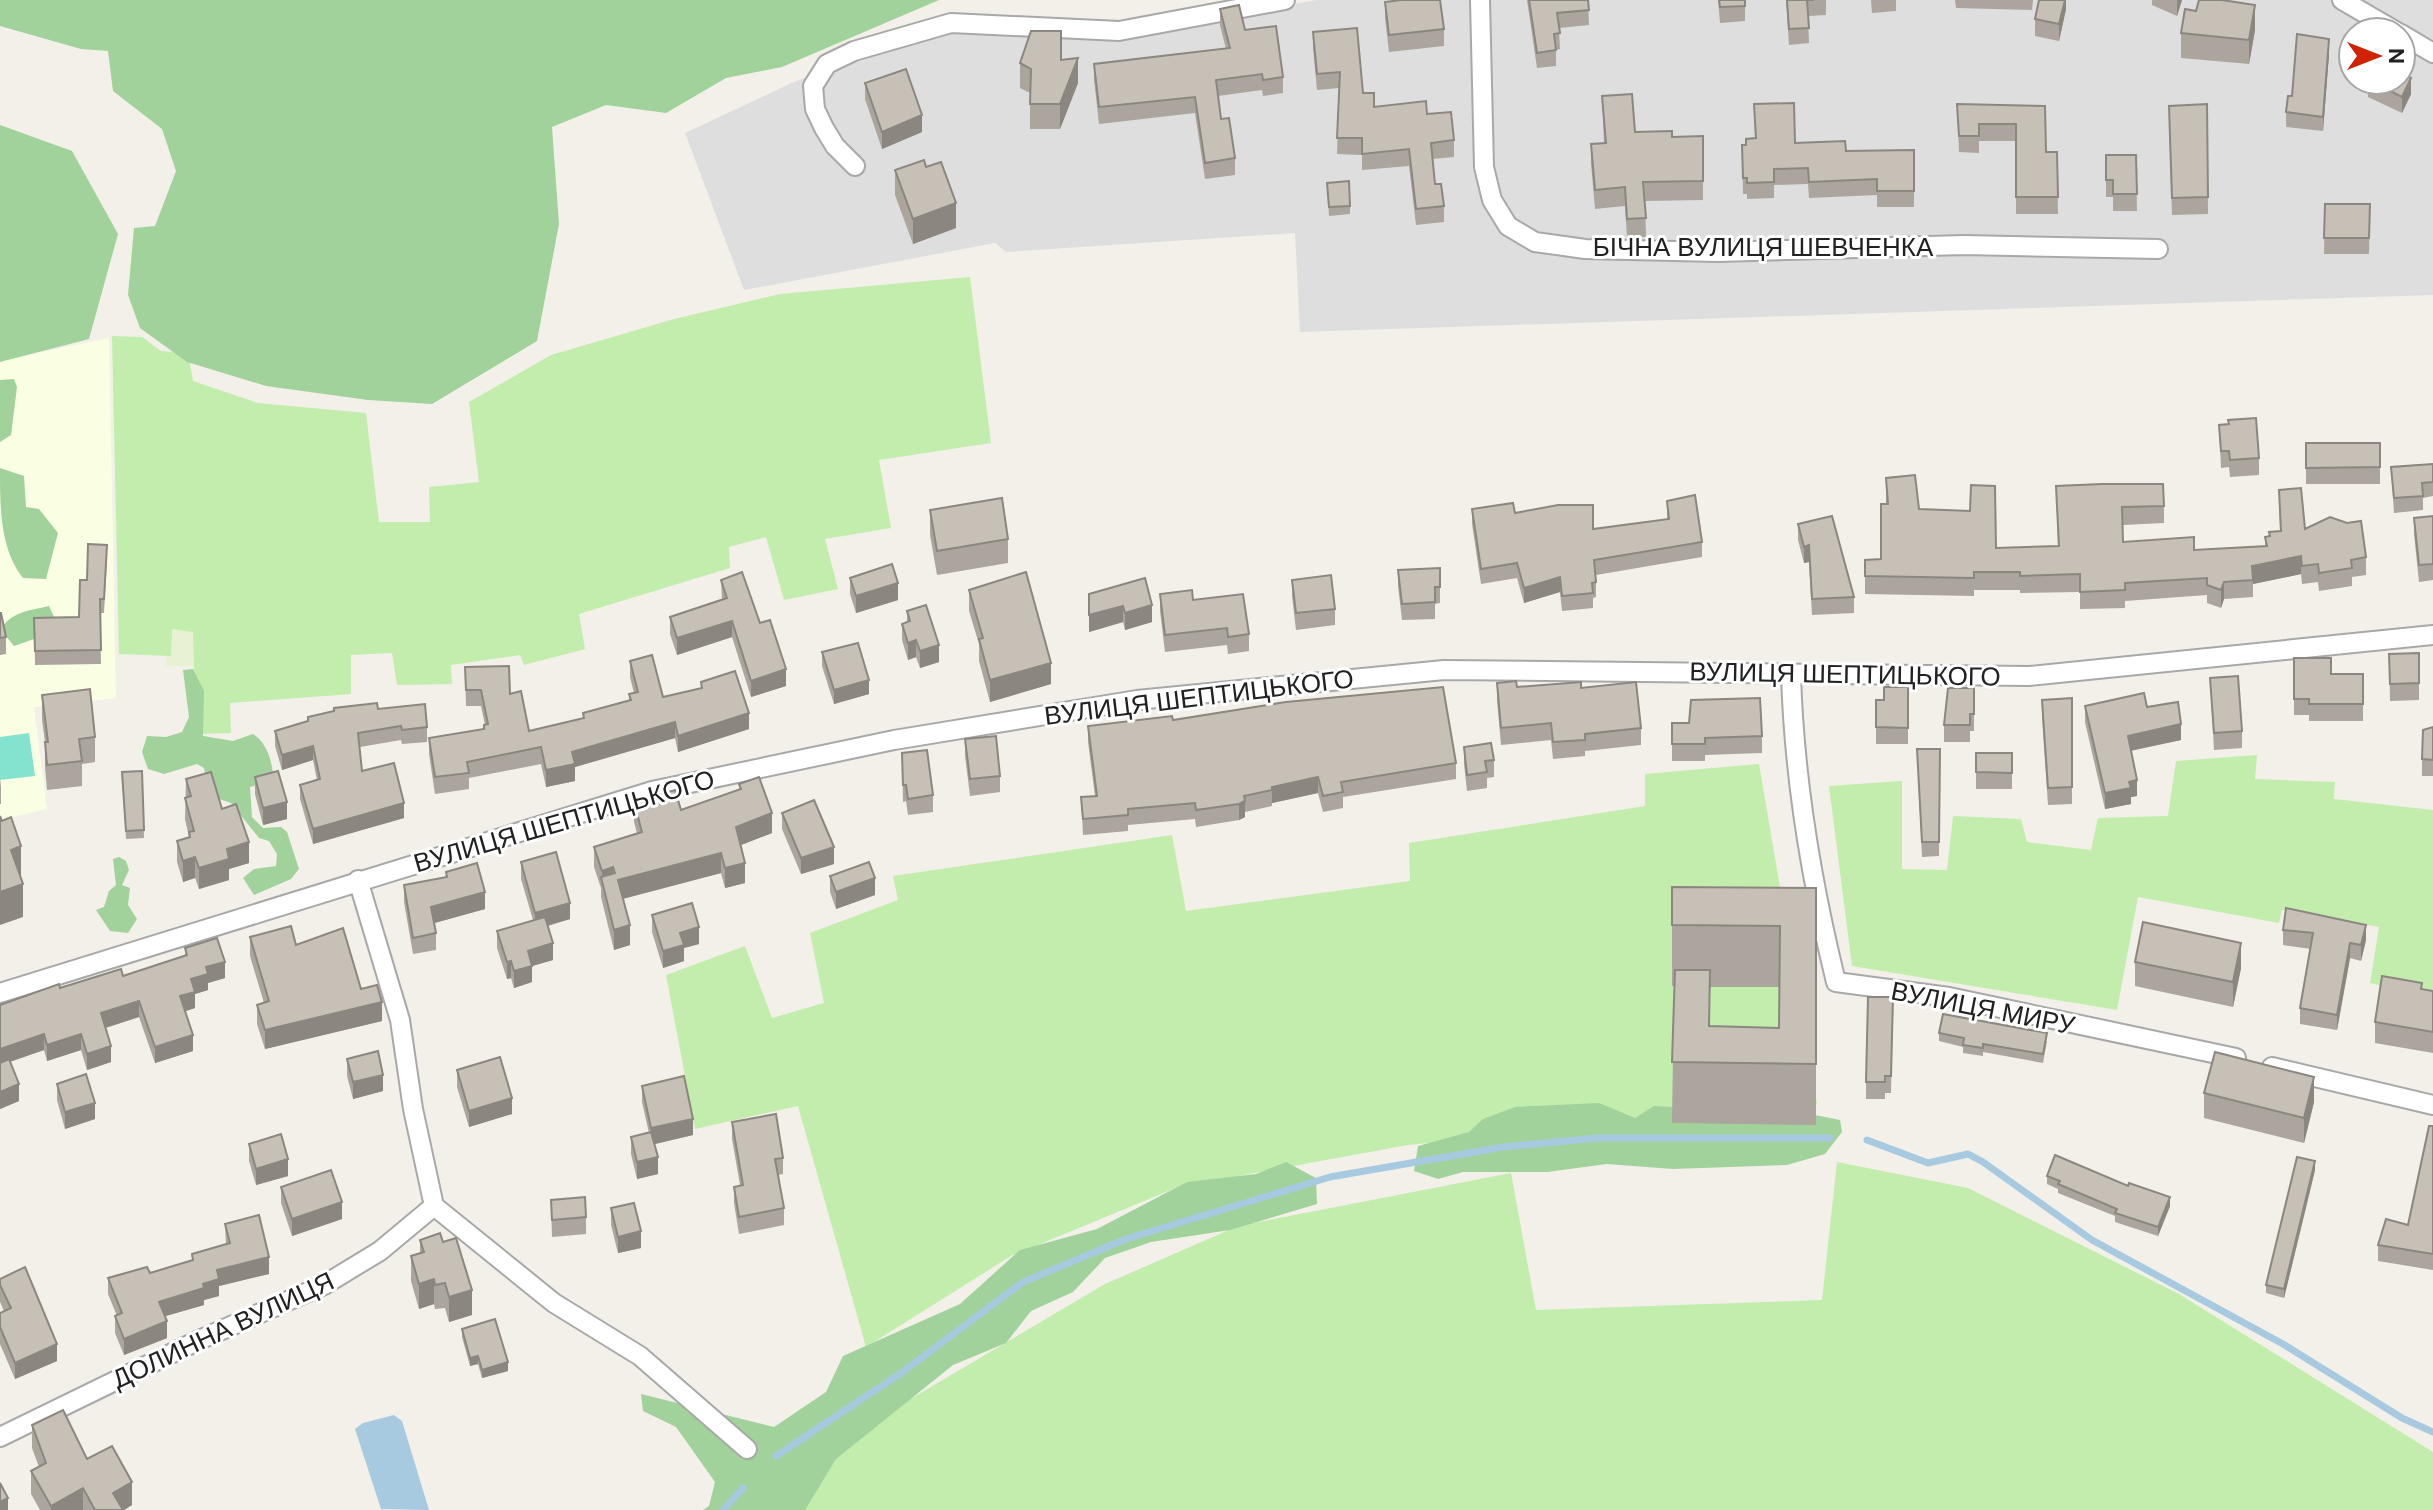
<svg xmlns="http://www.w3.org/2000/svg" width="2433" height="1510" font-family="'DM Sans',sans-serif">
<rect width="100%" height="100%" fill="#f2f0e8"/>
<path fill="#dfdede" fill-rule="evenodd" d="M1316,0h1117v295l-1133,37 -5,-99 -289,19 -11,-9 -251,47 -59,-157 111,-52 160,-50 142,9zM2353,32h48v48h-48z"/>
<path fill="#faffe3" d="M109,338l7,360 -82,9 13,102 -47,11v-459z"/>
<path fill="#e9f1d3" d="M166,625h29l1,41h-30z"/>
<g fill="#c2edad">
<path d="M970,277l21,166 -112,17 12,68 -66,11 13,50 -54,11 -18,-63 -37,10 1,21 -151,46 6,35 -61,16 -4,-10 -69,10 1,19 -55,1 -5,-32 -41,2v39l-121,9 1,30 -35,1 -3,-102 -21,-3 -1,27 -52,-2 -7,-318 30,1 19,14 27,2 5,28 65,22 108,10 13,109h51l-1,-35 50,-5 -10,-80 82,-47 123,-36 106,-25z"/>
<path d="M2257,755l-2,24 80,3 -1,17 99,11v189l-63,-16 9,-56 -97,-17 -3,13 -141,-26 -21,113 -265,-44 -23,-180 73,-5v88l45,1 6,-54 68,3 6,23 64,8 7,-32 70,-2 8,-55z"/>
<path d="M1759,764l58,340 -409,41 -230,42 -167,69 -145,91 -68,-241 -103,23 -29,-154 79,-29 27,72 52,-15 -14,-70 88,-33 -5,-24 279,-41 14,76 224,-30 -1,-38 236,-37v-32z"/>
<path d="M1837,1162l131,26 211,106 254,158v58h-1644l-9,-34 325,-192 133,-58 273,-53 25,137 286,-10z"/>
</g>
<g fill="#a2d29b">
<path d="M0,0h939l-157,67 -56,11 -60,35 -60,-8 -54,22 7,97 -22,117 -105,63 -64,-4 -102,-14 -79,-24 -47,-34 -12,-33 6,-67 21,-2 21,-55 -14,-42 -49,-38 -5,-40 -27,-2 -81,-23z"/>
<path d="M0,125l72,26 46,83 -29,105 -89,23z"/>
<path d="M14,379l3,8 -6,48 -11,7v-62z"/>
<path d="M0,468l24,8 2,31 13,2 19,24 -12,46 -23,-1c-23,-29 -23,-70 -23,-110z"/>
<path d="M49,606l11,24 -46,16 -13,-16c8,-18 31,-20 48,-24z"/>
<path d="M193,669l11,22 -1,45 30,5 20,-7c16,10 19,30 21,47l-24,6 2,30 11,11 18,-1 6,5 12,37 -8,10 -37,16 -11,-17 11,-9 22,-3 1,-12 -8,-13 -10,-3 -28,-35 -12,-4 -12,-16 -3,-15 -7,-4 -33,10 -16,-5 -6,-17 5,-16 19,1 16,-5 7,-15 -6,-47z"/>
<path d="M119,857l7,4 3,9 -7,15 8,3 -2,17 9,14 -9,14 -18,-2 -14,-21 8,-3 5,-16 7,-6 -3,-26z"/>
<path d="M1599,1103l36,15 19,-12 161,9 25,5 2,12 -17,22 -38,11 -114,4 -66,-5 -60,8h-84l-25,7 -24,-8 4,-25 51,-14 14,-13 32,-12z"/>
<path d="M1286,1162l30,16 1,26 -87,26 -79,12 -46,16 -32,34 -42,19 -25,32 -53,22 -117,94 -31,51h-102l6,-4 6,-24 -39,-55 -33,-16 -2,-17 133,33 52,-35 17,-36 117,-52 60,-54 77,-21 90,-47 69,-8z"/>
</g>
<path fill="#84e3ce" d="M29,733l6,43 -35,4v-43z"/>
<path fill="#a7cae0" d="M394,1415l8,6 27,89 -48,-1 -26,-80 8,-6z"/>
<g fill="none" stroke-linecap="round" stroke-linejoin="round">
<g stroke="#a7cae0" stroke-width="7">
<path d="M1867,1140l61,23 40,-9 15,8 109,78 191,104 119,74 31,14"/>
<path d="M776,1456l125,-83 122,-91 103,-43 204,-62 173,-30 94,-9h233"/>
<path d="M723,1510l20,-22"/>
</g>
<g stroke="#a8a8a8" stroke-width="22">
<g id="street">
<path d="M1480,0l4,167 8,33 16,26 27,16 50,7 133,3 246,-7 194,4"/>
<path d="M2342,0l55,32"/>
<path d="M2401,34l32,19"/>
<path d="M855,166l-20,-20 -11,-18 -9,-19 -2,-23 14,-22 27,-13 97,-28 168,8 166,-31"/>
<path d="M1791,674c3,105 20,206 45,308l113,15 287,61"/>
<path d="M358,880l42,140 13,89 21,97 120,97 86,53 107,93"/>
<path d="M0,993l652,-202 242,-51 243,-40 307,-30 585,6 404,-41"/>
<path d="M2272,1067l161,38"/>
<path d="M0,1437l199,-97 125,-55 56,-34 54,-45"/>
</g>
</g>
<use href="#street" stroke="#fff" stroke-width="18"/>
</g>
<g fill="#aba59d" fill-rule="evenodd">
<path d="M1527,0h61l1,25 -30,3 1,21 -4,1v16l-19,2z"/>
<path d="M1718,0h27v21l-25,2z"/>
<path d="M1786,0h40v15l-18,1 1,27 -20,2z"/>
<path d="M1871,0h25v11l-24,2z"/>
<path d="M1955,0h78l-1,10 -76,-2z"/>
<path d="M2066,0v9l-7,32 -24,-5v-17z"/>
<path d="M2152,0h30l-5,16 -25,-11z"/>
<path d="M1385,2l59,27v17l-55,6 -4,-34z"/>
<path d="M1220,9l25,21 38,47v16l-20,3 -1,-6 -44,6 3,23 14,39v17l-30,4 -10,-66 -96,11 -5,-44v-16l132,-15 -6,-24z"/>
<path d="M2255,30l-6,34 -68,-6v-25z"/>
<path d="M1313,32l61,75 53,7 27,26v17l-22,2 3,25 9,22v16l-28,3 -7,-59 -47,4v-15l-25,-1 2,-66 -22,2 -4,-42z"/>
<path d="M2329,54l-6,77 -37,-4v-15l6,-16z"/>
<path d="M1061,60l17,23 -18,46h-30v-36l-10,-5v-25z"/>
<path d="M2368,80l43,14 -9,19 -34,-16z"/>
<path d="M865,83l57,49 -40,17 -17,-50z"/>
<path d="M1602,96l33,36 37,5 31,-1v64l-58,1 1,36 -19,1 -2,-32 -30,3 -4,-45v-20l13,-1z"/>
<path d="M1754,104l41,39 51,8 68,-1v57h-37v-12l-68,3 -1,-14 -34,1v13l-27,1v-5h-4l-1,-49h4l9,-7z"/>
<path d="M1957,104l88,2 1,46h11l1,62h-42v-73h-37v12l-20,-1z"/>
<path d="M2207,104l1,110 -36,1 -3,-92z"/>
<path d="M2106,155h30l1,56h-24v-14h-7z"/>
<path d="M926,167l30,61 -43,16 -18,-49v-25z"/>
<path d="M1327,183l23,23v8l-21,2z"/>
<path d="M2325,204h45l-1,50h-45z"/>
<path d="M2219,425l40,33v17l-29,2 -1,-10 -8,1z"/>
<rect x="2306" y="443" width="74" height="41"/>
<path d="M2433,464v32l-10,2v12l-29,3 -3,-46z"/>
<path d="M1886,478l33,31 77,39 62,-2 -2,-60 108,20v17l-41,2v17l71,8 71,-4v-9l15,-6 -1,-41 26,39 61,28v18l-14,2v9l-33,5 -1,-9 -16,2 -1,-10 -48,10v13l-29,2 -3,9 -14,-5v-8l-82,6v7l-45,1v-17l-60,1v-3h-46v6l-109,-2v-34l16,-1 5,-55z"/>
<path d="M1667,501l35,41v15l-106,18v22l-3,1v10l-31,3 -2,-19 -36,11 -7,-25 -36,6 -9,-60v-15l43,4 78,16 74,-10z"/>
<path d="M930,510l78,29v24l-71,12 -7,-40z"/>
<path d="M2433,516v64l-14,2 -5,-48v-16z"/>
<path d="M1798,524l56,73v16l-42,2 -3,-53 -5,1 -6,-23z"/>
<path d="M107,560l-3,53h-4l1,51 -66,1 -1,-47 45,-1 8,-37z"/>
<path d="M1440,568v35l-5,1v15l-33,1 -4,-34v-16z"/>
<path d="M850,578l48,22 -42,13 -6,-19z"/>
<path d="M1145,578l7,44 -27,8 -2,-8 -34,10z"/>
<path d="M721,580l39,43 26,63 -35,11 -19,-60 -55,18 -7,-21v-17l52,-17z"/>
<path d="M1292,580l43,29v16l-39,5 -4,-34z"/>
<path d="M969,590l82,94 -61,18 -11,-41v-17l-10,-33z"/>
<path d="M1160,594l33,6 56,34v17l-21,3 -1,-9 -62,7 -5,-41z"/>
<path d="M907,611l32,51 -19,6 -4,-11 -8,3 -6,-20v-16l5,-2z"/>
<path d="M0,613l6,24v17l-6,1z"/>
<path d="M822,652l47,42 -35,10 -12,-38z"/>
<path d="M2419,653v47l-29,1 -1,-47z"/>
<path d="M2294,658l37,16h32v47h-54v-6h-15z"/>
<path d="M630,661l33,36 38,-9v-6l48,47 -71,23 -3,-14 -100,29v14l-29,6 -5,-23 -72,14v11l-34,5 -6,-40v-16l55,-8v-5h1l-4,-19h-15l-1,-39 45,27 19,37 54,-12v-6l46,-13v-6l5,-1 -4,-16z"/>
<path d="M2210,678l32,53v17l-28,2z"/>
<path d="M1497,683l20,4 64,1 60,40v17l-56,6v5l-32,3 -2,-19 -50,5 -4,-45z"/>
<path d="M1908,687v57h-32v-44h8z"/>
<path d="M1974,688v43h-4v11h-26v-17z"/>
<path d="M42,695l53,42v25l-13,2v22l-35,4 -2,-23v-25l-3,-22z"/>
<path d="M2072,698v106l-24,1 -6,-88v-17z"/>
<path d="M2085,706l62,1 34,33 -50,11 6,45 -6,1v7l-26,5 -20,-87z"/>
<path d="M378,709l49,18v15l-25,2 -1,-4 -41,7 2,24 42,47 -91,26 -13,-45v-14l17,-5 -4,-20 -31,10 -7,-24v-15l33,-10v-4z"/>
<path d="M1173,720l283,43v16l-113,18v11l-20,4 -5,-19 -46,10v3l-27,6v5l-6,3 -43,7 -1,-8 -67,6v6l-45,4 -2,-38 14,-1 -7,-54v-16z"/>
<path d="M1672,723l90,13v17l-57,2v6h-33z"/>
<path d="M2433,727v49h-11v-17z"/>
<path d="M965,739l35,37v16l-30,4 -5,-40z"/>
<path d="M1464,747l30,13v17l-7,1v10l-20,3 -3,-27z"/>
<path d="M1917,749h23l-1,107 -17,1z"/>
<path d="M902,753l31,42v17l-25,3 -2,-14 -3,1z"/>
<rect x="1976" y="753" width="36" height="36"/>
<path d="M142,771l2,67 -18,1 -4,-59z"/>
<path d="M255,777l32,42 -24,6 -8,-31z"/>
<path d="M0,778l1,9v17h-1z"/>
<path d="M186,779l36,30 27,54 -20,6v11l-30,9 -4,-11 -12,4 -6,-20v-21l12,-4 -4,-18z"/>
<path d="M739,784l33,49 -31,12 4,38 -20,5 -4,-15 -98,26 7,46 -16,5 -13,-53v-9l-7,-21v-20l43,-14 -3,-11v-20l47,8 58,-20z"/>
<path d="M782,813l52,51 -33,10 -19,-45z"/>
<path d="M521,862l49,57 -22,7 5,34 -21,6v16l-18,6 -3,-10 -4,1 -10,-31v-17l36,-11 -12,-41z"/>
<path d="M446,872l39,37 -51,14 2,10v17l-23,4 -9,-52v-17l42,-8z"/>
<path d="M830,876l45,19 -39,14 -6,-17z"/>
<path d="M1672,887l144,1v237l-144,-2 2,-137h-2zM1710,987h69v41l-69,-2z"/>
<path d="M652,915l47,29 -15,4v13l-21,7 -11,-36z"/>
<path d="M2283,930l83,10 -5,21 -11,-3 -13,72 -37,-6v-16l11,-59 -28,-4z"/>
<path d="M250,937l46,8 65,44 21,32 -117,28 -8,-25v-19l7,-2 -14,-47z"/>
<path d="M185,948l40,30 -17,5v7l-13,4v14l-10,3 8,40 -38,12 -16,-46 -33,11 5,34 -24,8 -6,-20 -34,11 -3,-11 -34,12 9,39 -19,8v-104l60,-17 63,-12 62,-20z"/>
<path d="M2135,962l106,6 -8,39 -98,-21z"/>
<path d="M2422,989l11,2v62l-58,-10v-21z"/>
<path d="M1893,997l-2,96h-6v6h-19v-17z"/>
<path d="M1939,1033l108,8 -4,22 -60,-11v4l-20,-3v-6l-24,-6z"/>
<path d="M347,1059l36,32 -30,8 -6,-23z"/>
<path d="M457,1070l55,44 -43,13 -12,-40z"/>
<path d="M57,1084l38,35 -30,10 -8,-29z"/>
<path d="M642,1086l51,49 -39,9 4,30 -21,5 -6,-25v-17l18,-4 -7,-31z"/>
<path d="M2204,1093l110,9 -10,41 -100,-25z"/>
<path d="M732,1122l51,36v16l-5,1 6,33v17l-45,9 -5,-31v-16l6,-2 -8,-46z"/>
<path d="M2433,1126v144l-55,-9v-16l30,-20z"/>
<path d="M249,1144l39,32 -32,9 -7,-24z"/>
<path d="M2315,1170l-31,128 -18,-5v-8z"/>
<path d="M2047,1176l81,10 42,20 -12,30 -43,-14v-6l-57,-23v-4l-11,-5z"/>
<path d="M281,1187l61,32 -50,17 -11,-33z"/>
<path d="M551,1200l35,17v17l-34,3z"/>
<path d="M611,1208l30,40 -23,5 -7,-28z"/>
<path d="M225,1224l44,50 -50,12v10l-15,4v5l-39,11 2,22 -43,17 -9,-22v-17h2l-9,-22v-16l42,-5 42,-12v-7l34,-9z"/>
<path d="M420,1240l23,2 29,73 -23,7 -4,-14 -10,1 -1,-5 -15,5 -8,-28v-25l9,-3z"/>
<path d="M0,1279l57,82 -42,18 -15,-35v-31l4,-2 -4,-9z"/>
<path d="M462,1329l46,42 -26,7 -4,-14 -8,2 -8,-29z"/>
<path d="M32,1425l100,80 -8,5h-84l-9,-16v-23l8,-4 -7,-19z"/>
</g>
<g fill="#8b867f">
<path d="M2065,0h1v9l-7,32v-17z"/>
<path d="M2177,0h5l-5,16z"/>
<path d="M2255,5v25l-6,34v-24z"/>
<path d="M2329,39v15l-6,77v-14z"/>
<path d="M1078,58v25l-18,46v-25z"/>
<path d="M2411,78v16l-9,19v-16z"/>
<path d="M922,115v17l-40,17v-17z"/>
<path d="M956,203v25l-43,16v-25z"/>
<path d="M1809,545v17l-5,1v-16z"/>
<path d="M2301,556v18l-48,10 -1,-18z"/>
<path d="M1560,577v15l-36,11v-15z"/>
<path d="M2224,582v17l-3,9v-18z"/>
<path d="M898,583v17l-42,13v-17z"/>
<path d="M1152,605v17l-27,8v-17z"/>
<path d="M1123,606v16l-34,10v-17z"/>
<path d="M732,621v16l-55,18v-17z"/>
<path d="M916,640v17l-8,3v-17z"/>
<path d="M939,645v17l-19,6v-17z"/>
<path d="M1051,663v21l-61,18v-22z"/>
<path d="M786,669v17l-35,11v-16z"/>
<path d="M869,680v14l-35,10v-14z"/>
<path d="M749,713v16l-71,23v-16z"/>
<path d="M675,722v16l-100,29v14l-29,6v-17l26,-18z"/>
<path d="M2181,724v16l-53,11v-15z"/>
<path d="M313,746v14l-31,10v-15z"/>
<path d="M1318,777v16l-46,10v-16z"/>
<path d="M2137,780v16l-6,1v7l-26,5v-16l24,-11z"/>
<path d="M1245,801v16l-6,3v-16z"/>
<path d="M287,802v17l-24,6v-17z"/>
<path d="M404,803v15l-91,26v-15z"/>
<path d="M772,813v20l-36,14v-20z"/>
<path d="M249,842v21l-20,6v11l-30,9v-21l28,-19z"/>
<path d="M21,846v33l-10,-29z"/>
<path d="M834,847v17l-33,10v-16z"/>
<path d="M721,853v20l-103,27v-20z"/>
<path d="M195,857v21l-12,4v-21z"/>
<path d="M745,863v20l-20,5v-20z"/>
<path d="M613,867v20l-11,-7v-9z"/>
<path d="M875,878v17l-39,14v-17z"/>
<path d="M23,884v33l-23,8v-33z"/>
<path d="M485,892v17l-54,15v-17z"/>
<path d="M570,903v16l-35,10v-16z"/>
<path d="M630,925v20l-16,5v-20z"/>
<path d="M2366,925v15l-5,21v-16z"/>
<path d="M699,927v17l-15,4v13l-21,7v-17l17,-18z"/>
<path d="M553,943v17l-21,6v16l-18,6v-17l14,-20z"/>
<path d="M2241,943v25l-8,39v-25z"/>
<path d="M2350,943v15l-13,72v-15z"/>
<path d="M511,961v17l-4,1v-17z"/>
<path d="M225,962v16l-17,5v7l-13,4v14l-15,5v-17l11,-17 15,-12z"/>
<path d="M139,1001v16l-38,12v-16z"/>
<path d="M382,1002v19l-117,28v-19z"/>
<path d="M44,1034v16l-44,15v-16z"/>
<path d="M81,1034v16l-34,11v-16z"/>
<path d="M193,1035v16l-38,12v-16z"/>
<path d="M111,1046v16l-24,8v-16z"/>
<path d="M383,1075v16l-30,8v-17z"/>
<path d="M2314,1077v25l-10,41v-25z"/>
<path d="M19,1084v17l-19,8v-17z"/>
<path d="M512,1098v16l-43,13v-16z"/>
<path d="M95,1103v16l-30,10v-17z"/>
<path d="M693,1119v16l-42,10v-17z"/>
<path d="M658,1157v17l-21,5v-17z"/>
<path d="M288,1159v17l-32,9v-16z"/>
<path d="M2315,1161v9l-31,128v-9z"/>
<path d="M2170,1197v9l-12,30v-9z"/>
<path d="M342,1202v17l-50,17v-17z"/>
<path d="M641,1231v17l-23,5v-16z"/>
<path d="M269,1257v17l-50,12v10l-15,4v5l-45,13v-16l44,-18 14,-14z"/>
<path d="M434,1279v25l-15,5v-25z"/>
<path d="M472,1290v25l-23,7v-25z"/>
<path d="M167,1321v17l-43,17v-16z"/>
<path d="M57,1344v17l-42,18v-16z"/>
<path d="M478,1356v8l-8,2v-8z"/>
<path d="M508,1362v9l-26,7v-8z"/>
<path d="M132,1482v23l-8,5h-11v-17z"/>
<path d="M83,1488v22h-32v-4z"/>
<path d="M8,1498v12h-8v-8z"/>
</g>
<g fill="#c7c0b6" stroke="#8b867f" stroke-width="2">
<path d="M1401,0h39l4,29 -55,6 -4,-33z"/>
<path d="M1529,0h59l1,10 -32,3 3,20 -6,1 2,16 -19,3z"/>
<path d="M1719,0h26v6l-25,1z"/>
<path d="M1787,0h27h-7l2,28 -20,1z"/>
<path d="M2039,0h26l-6,24 -24,-5z"/>
<path d="M2199,0h23l33,5 -6,35 -68,-7 4,-24 11,2z"/>
<path d="M1239,5l6,25 31,-4 7,51 -20,3 -1,-6 -46,6 5,39 8,-1 6,40 -30,5 -10,-66 -96,10 -5,-43 136,-16 -10,-39z"/>
<path d="M1357,28l6,65h11v14l52,-6 1,13 24,-2 3,28 -23,3 4,41h6l3,22 -28,3 -7,-60 -47,5v-16h-25l3,-66 -23,2 -4,-42z"/>
<path d="M1031,31h30v29l17,-2 -18,46h-30l1,-35 -11,-6z"/>
<path d="M2297,34l32,5 -6,78 -37,-5 2,-16h4z"/>
<path d="M906,69l16,46 -40,17 -17,-49z"/>
<path d="M2401,73l10,5 -9,19 -34,-17h33z"/>
<path d="M1632,94l3,38 37,-1v6l31,-1v45l-60,1 3,36 -19,1 -2,-32 -30,3 -4,-46 15,-1 -4,-47z"/>
<path d="M1794,103l1,40 50,-2 1,10 68,-1v41h-37v-12l-68,3 -1,-14 -34,1v13l-27,1v-5h-4l-1,-33h4v-6l10,-1 -2,-34z"/>
<path d="M1957,104l88,2 1,46h11l1,45h-42v-73h-37v12h-20z"/>
<path d="M2207,104l1,93 -36,1 -3,-92z"/>
<path d="M2106,155h30l1,39h-24v-14h-7z"/>
<path d="M924,160l2,7 15,-5 15,41 -43,16 -18,-49z"/>
<path d="M1349,181l1,25 -21,1 -2,-24z"/>
<path d="M2325,204h45l-1,34h-45z"/>
<path d="M2256,418l3,40 -29,2 -1,-9h-8l-2,-26 10,-1 -1,-4z"/>
<path d="M2306,443h74v24l-74,1z"/>
<path d="M2433,464v18l-11,1 1,13 -29,2 -3,-31z"/>
<path d="M1915,475l4,34 51,2 1,-26 24,1 1,62 63,-2 -3,-60 46,-2h61l1,22 -42,1 1,35 71,-5v13l73,-4 -2,-9 5,-1 -1,-4 12,-1 -2,-41 22,-2 4,41 25,-12 17,6 14,-2 5,36 -15,3 1,8 -33,5 -1,-9 -16,2 -1,-10 -49,10 1,14 -29,2 -3,8 -14,-5v-7l-82,5v7l-45,2v-18l-60,2v-4h-46v6l-109,-2v-16l16,-1v-55h7l-2,-26z"/>
<path d="M1695,495l7,47 -108,18 2,22 -4,1 1,10 -31,3 -2,-19 -36,11 -7,-25 -36,6 -9,-60 41,-6 2,10 43,-8h35v24l76,-10 -2,-18z"/>
<path d="M1002,498l6,41 -71,12 -7,-41z"/>
<path d="M1832,516l22,81 -42,2 -3,-54 -5,2 -6,-23z"/>
<path d="M2433,516v48l-14,1 -5,-47z"/>
<path d="M88,544l19,1 -3,54h-4l1,51 -66,1 -1,-33 45,-1 1,-37h7z"/>
<path d="M892,564l6,19 -42,13 -6,-18z"/>
<path d="M1440,568v19h-5v15l-33,2 -4,-34z"/>
<path d="M742,572l18,51 10,-3 16,49 -35,12 -19,-60 -55,17 -7,-21 57,-19 -6,-18z"/>
<path d="M1026,572l25,91 -61,17 -11,-41 4,-1 -14,-48z"/>
<path d="M1331,575l4,34 -39,4 -4,-33z"/>
<path d="M1145,578l7,27 -27,8 -2,-7 -34,9v-21z"/>
<path d="M1192,590l1,10 50,-6 6,40 -21,3 -1,-9 -62,7 -5,-41z"/>
<path d="M926,605l13,40 -19,6 -4,-11 -8,3 -6,-19 8,-3 -3,-10z"/>
<path d="M0,613h1l5,24 -6,1z"/>
<path d="M858,643l11,37 -35,10 -12,-38z"/>
<path d="M2419,653v30l-29,1 -1,-30z"/>
<path d="M652,655l11,42 39,-9 -1,-6 34,-11 14,42 -71,23 -3,-14 -103,30 3,12 -29,6 -5,-23 -74,15 2,11 -34,4 -6,-39 55,-9v-4l4,-1 -7,-34h-15l-1,-23 44,-1 1,28 11,-3 8,40 55,-13 -1,-5 48,-13 -2,-6 9,-2 -8,-31z"/>
<path d="M2294,658h37v16h32v30h-54v-5h-15z"/>
<path d="M2238,676l4,55 -28,2 -4,-55z"/>
<path d="M1516,681l1,6 64,-5v6l55,-6 5,46 -56,6v6l-32,2 -2,-19 -50,5 -4,-45z"/>
<path d="M1443,687l13,76 -115,19 2,10 -20,4 -5,-19 -46,10v3l-28,6 1,5 -6,3 -43,6 -1,-7 -67,6v6l-45,4 -2,-22 16,-1 -9,-70 84,-10 1,4 113,-18z"/>
<path d="M1884,687h24v41l-32,-1v-27h8z"/>
<path d="M1948,688h26v26h-4v11h-26z"/>
<path d="M90,689l5,48 -16,2 3,22 -35,4 -2,-23h3l-6,-47z"/>
<path d="M2144,693l3,14 31,-5 3,22 -53,12 9,44 -8,2 2,6 -26,5 -20,-87z"/>
<path d="M1760,698l2,38 -57,2v6h-33v-21h17l2,-23z"/>
<path d="M2072,698v89l-24,1 -6,-88z"/>
<path d="M377,703l1,6 47,-5 2,23 -25,3 -1,-4 -43,7 4,38 32,-8 10,40 -91,26 -13,-44 20,-6 -7,-33 -31,9 -7,-24 33,-10v-4l26,-6v-3z"/>
<path d="M2433,727v33l-11,-1 1,-29z"/>
<path d="M996,736l4,40 -30,3 -5,-40z"/>
<path d="M1491,743l3,17 -9,1 2,11 -20,3 -3,-28z"/>
<path d="M1917,749h23l-1,93h-17z"/>
<path d="M927,750l6,45 -25,4 -2,-14h-3l-1,-32z"/>
<path d="M1976,753h36v20l-36,-1z"/>
<path d="M142,771l2,59 -18,1 -4,-59z"/>
<path d="M278,771l9,31 -24,6 -8,-31z"/>
<path d="M211,772l11,37 14,-5 13,38 -22,7 2,10 -30,9 -4,-11 -12,4 -6,-20 13,-4 -1,-5 5,-1 -9,-33 6,-2 -5,-17z"/>
<path d="M759,777l13,36 -36,14 9,36 -20,5 -4,-15 -103,27 12,45 -16,5 -13,-53 14,-4 -2,-6 -11,4 -8,-24 48,-15 -8,-30 41,-12 6,20 60,-21 -2,-5z"/>
<path d="M814,800l20,47 -33,11 -19,-45z"/>
<path d="M0,816l2,5 9,-4 10,29 -10,4 12,34 -23,8z"/>
<path d="M556,852l14,51 -35,10 -14,-51z"/>
<path d="M869,862l6,16 -39,14 -6,-16z"/>
<path d="M477,863l8,29 -54,15 5,26 -23,5 -9,-53 43,-8 -1,-5z"/>
<path d="M1672,887l144,1v176l-144,-2 3,-92h35l-1,56 70,2 1,-102 -108,-1z"/>
<path d="M692,903l7,24 -19,6 4,12 -21,6 -11,-36z"/>
<path d="M2286,908l80,17 -5,20 -11,-2 -13,72 -37,-7 13,-75 -30,-3z"/>
<path d="M545,917l8,26 -25,8 4,15 -18,5 -3,-10 -4,1 -10,-31z"/>
<path d="M2143,922l98,21 -8,39 -98,-20z"/>
<path d="M291,926l5,19 47,-17 18,61 16,-4 5,17 -117,28 -8,-25 12,-4 -19,-64z"/>
<path d="M217,938l8,24 -19,5 2,7 -17,5 4,13 -15,4 13,39 -38,12 -16,-46 -38,12 10,33 -24,8 -6,-20 -34,11 -3,-11 -44,15v-44l59,-21 1,4 61,-19 2,7 64,-21 -2,-7z"/>
<path d="M2382,976l40,7 -1,6 12,2v41l-58,-10z"/>
<path d="M1868,997h25l-2,79h-6v6h-19z"/>
<path d="M1943,1014l104,19 -4,21 -60,-10v4l-20,-3 1,-7 -25,-5z"/>
<path d="M378,1051l5,24 -30,7 -6,-23z"/>
<path d="M2215,1052l99,25 -10,41 -100,-25z"/>
<path d="M500,1057l12,41 -43,13 -12,-41z"/>
<path d="M9,1059l10,25 -19,8v-29z"/>
<path d="M86,1074l9,29 -30,9 -8,-28z"/>
<path d="M684,1076l9,43 -42,9 -9,-42z"/>
<path d="M776,1114l7,44 -8,1 9,49 -45,9 -5,-30 9,-2 -11,-63z"/>
<path d="M2429,1126h4v128l-55,-9 8,-26 22,6z"/>
<path d="M651,1132l7,25 -21,5 -6,-25z"/>
<path d="M281,1134l7,25 -32,10 -7,-25z"/>
<path d="M2055,1155l73,31 1,-3 41,14 -12,30 -43,-14 2,-4 -59,-25 2,-3 -13,-5z"/>
<path d="M2297,1157l18,4 -31,128 -18,-4z"/>
<path d="M331,1170l11,32 -50,17 -11,-32z"/>
<path d="M585,1197l1,20 -34,3 -1,-20z"/>
<path d="M634,1203l7,28 -23,6 -7,-29z"/>
<path d="M259,1215l10,42 -52,13 2,9 -16,5 1,4 -45,14 8,19 -43,18 -9,-23 7,-3 -14,-35 39,-11 3,6 43,-13 -1,-6 38,-11 -5,-19z"/>
<path d="M440,1233l3,9 13,-4 16,52 -23,7 -4,-14 -10,2 -1,-6 -15,5 -8,-28 13,-4 -4,-12z"/>
<path d="M25,1267l32,77 -42,19 -15,-36v-14l11,-5 -11,-23v-6z"/>
<path d="M495,1319l13,43 -26,8 -4,-14 -8,2 -8,-29z"/>
<path d="M63,1410l24,49 25,-13 20,36 -19,11 10,17h-28l-12,-22 -32,18 -20,-35 15,-8 -14,-38z"/>
<path d="M0,1483l8,15 -8,4z"/>
</g>
<g text-anchor="middle" dominant-baseline="central" stroke-width="6" stroke-linejoin="round" paint-order="stroke">
<g font-size="26" fill="#212121" stroke="#fff">
<text x="1763" y="247">БІЧНА ВУЛИЦЯ ШЕВЧЕНКА</text>
<text transform="translate(1845 674) rotate(1)">ВУЛИЦЯ ШЕПТИЦЬКОГО</text>
<text transform="translate(1199 697) rotate(-7)">ВУЛИЦЯ ШЕПТИЦЬКОГО</text>
<text transform="translate(564 821) rotate(-16)">ВУЛИЦЯ ШЕПТИЦЬКОГО</text>
<text transform="translate(1983 1008) rotate(11)">ВУЛИЦЯ МИРУ</text>
<text transform="translate(223 1330) rotate(-25)">ДОЛИННА ВУЛИЦЯ</text>
</g>
</g>
<g transform="translate(2377 56) rotate(90)"><circle r="38" fill="#ffffff" stroke="#a6a6a6" stroke-width="2"/>
<path d="M0-6L14 30L0 20L-14 30Z" fill="#d22300"/>
<text y="-12" font-size="22" font-weight="bold" text-anchor="middle" fill="#212121">N</text>
</g>
</svg>
